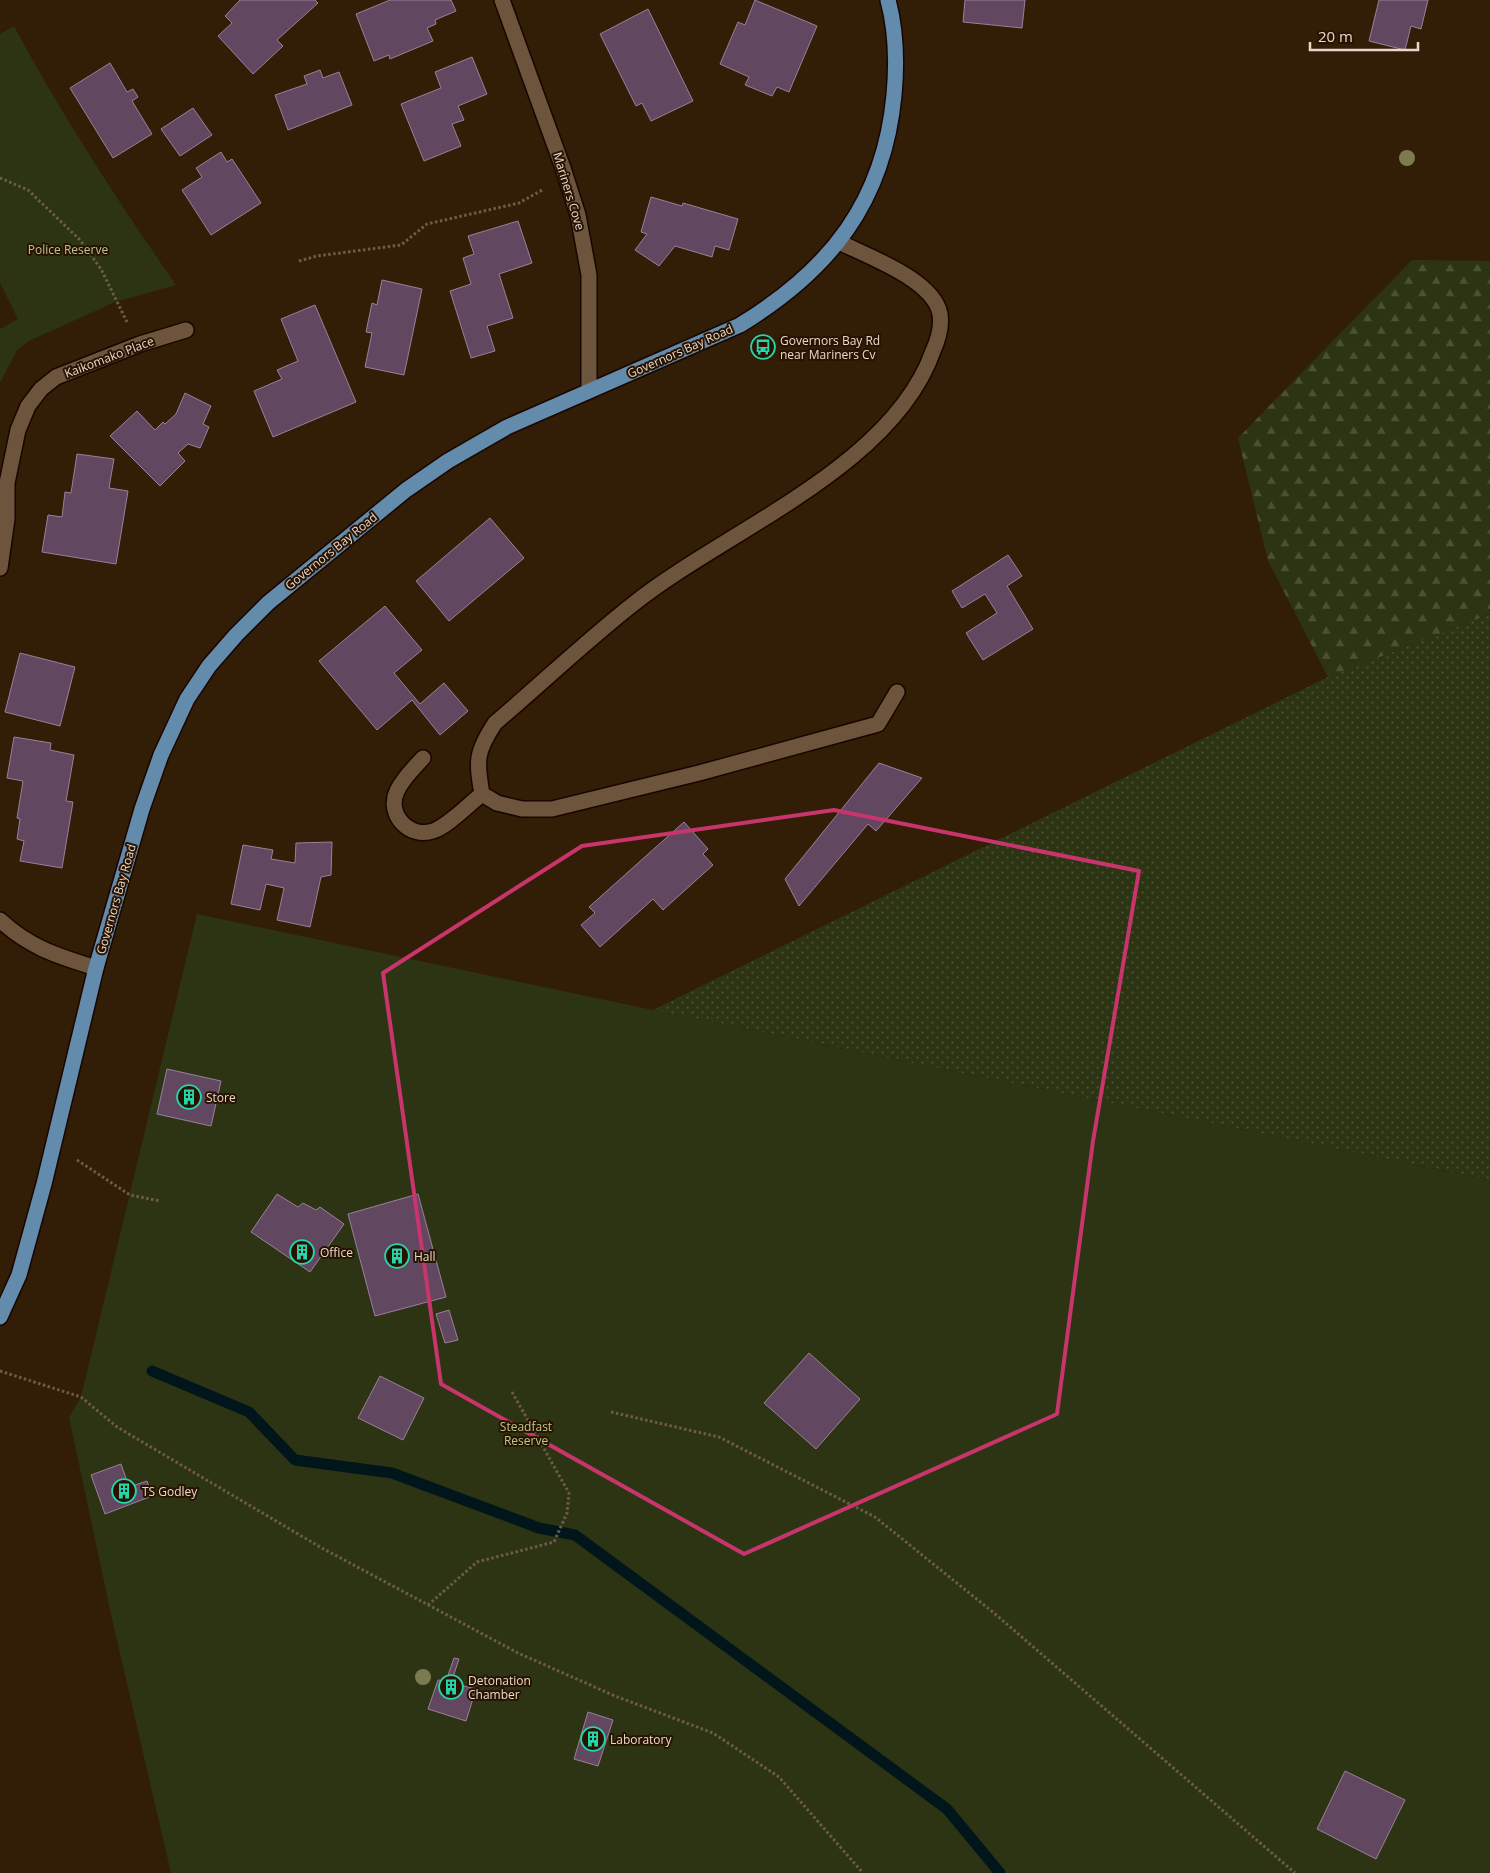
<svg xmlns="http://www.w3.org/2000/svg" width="1490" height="1873" font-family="'Open Sans',sans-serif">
<defs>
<pattern id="grass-dots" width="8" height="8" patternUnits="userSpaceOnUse" patternTransform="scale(1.25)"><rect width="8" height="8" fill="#2d3414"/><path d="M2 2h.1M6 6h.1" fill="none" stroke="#4b5135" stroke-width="1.8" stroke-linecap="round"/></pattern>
<pattern id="forest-firs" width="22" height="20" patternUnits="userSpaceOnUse" patternTransform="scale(1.25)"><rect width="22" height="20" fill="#2d3414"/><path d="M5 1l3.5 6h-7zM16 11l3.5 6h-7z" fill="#4b5135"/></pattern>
</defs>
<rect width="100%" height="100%" fill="#321d06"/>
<path fill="url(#grass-dots)" d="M1490,614v566l-837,-170 675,-333z"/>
<path fill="url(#forest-firs)" d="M1412,260l78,1v353l-162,63 -60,-116 -30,-123z"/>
<g fill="#2d3414">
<path d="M14,26c49,91 103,174 162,259l-61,17 -86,39 -12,9 -17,33v-54l18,-10 -18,-36v-249z"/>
<path d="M197,914l456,96 837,170v693h-1319l-59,-254 -43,-202 12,-20z"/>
</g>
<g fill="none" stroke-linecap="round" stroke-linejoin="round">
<path stroke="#01161b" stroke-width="11" d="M152,1371l97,41 46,48 97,13 147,55 36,7 372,274 53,64"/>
</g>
<g fill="#61475f" stroke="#9a8099">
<path d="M240,0h75l3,3 -41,37 6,6 -30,28 -35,-38 14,-13 -7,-7z"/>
<path d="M390,0h61l5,11 -21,9 1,4 -9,4 6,13 -43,18 -1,-4 -15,6 -18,-47z"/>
<path d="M755,0l62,26 -28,66 -12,-5 -5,9 -27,-11 4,-8 -29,-13 18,-42 7,3z"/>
<path d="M965,0h60l-3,28 -59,-6z"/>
<path d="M1379,0h49l-7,29 -10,-3 -6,24 -36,-9z"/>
<path d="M648,9l45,92 -42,20 -9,-18 -6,3 -36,-72z"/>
<path d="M472,57l15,37 -29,12 6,14 -12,4 9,22 -37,15 -23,-57 40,-16 -6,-16z"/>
<path d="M110,63l17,29 6,-3 5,8 -6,4 20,33 -39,24 -43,-70z"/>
<path d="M320,70l3,8 16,-6 13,33 -64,25 -13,-35 32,-11 -3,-8z"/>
<path d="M193,108l19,27 -32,21 -19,-27z"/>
<path d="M221,152l6,10 5,-3 29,44 -50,32 -29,-45 20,-13 -6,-9z"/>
<path d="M651,197l31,9 1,-3 55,16 -9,31 -14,-4 -3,11 -37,-11 -16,20 -24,-16 12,-16 -6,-2z"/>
<path d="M518,221l14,42 -33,11 14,44 -26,8 8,25 -24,7 -21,-67 21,-7 -8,-26 11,-4 -6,-18z"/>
<path d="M382,280l40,9 -18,86 -39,-8 7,-34 -6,-1 6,-29 5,2z"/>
<path d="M315,305l41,97 -83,35 -19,-46 28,-12 -5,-9 21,-9 -17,-42z"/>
<path d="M185,393l26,13 -8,18 6,3 -9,21 -12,-4 -10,9 7,8 -25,25 -50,-50 27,-25 18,19 8,-8 2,2 11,-10z"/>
<path d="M77,454l37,5 -5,29 19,3 -12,73 -74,-12 6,-37 14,2 3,-25 6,1z"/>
<path d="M490,518l34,40 -75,63 -33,-40z"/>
<path d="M1008,555l14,21 -15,10 26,43 -50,31 -17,-27 31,-20 -12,-19 -23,14 -10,-17z"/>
<path d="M385,606l37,44 -28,23 26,31 24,-21 24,28 -28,24 -28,-35 -35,30 -58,-69z"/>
<path d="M20,653l55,14 -15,59 -55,-14z"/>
<path d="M14,737l37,6 -1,7 24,5 -8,46 7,1 -11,66 -42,-7 4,-20 -7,-2 3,-20 -3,-1 6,-37 -16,-3z"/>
<path d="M879,763l43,15 -46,53 -8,-7 -69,82 -14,-27z"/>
<path d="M684,822l24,27 -5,5 10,11 -50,45 -10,-11 -53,48 -19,-22 14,-12 -6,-6z"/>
<path d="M332,842l-1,33 -10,2 -11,50 -33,-7 7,-32 -18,-4 -6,26 -29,-6 12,-59 30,5 -2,9 24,4 1,-20z"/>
<path d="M167,1069l54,12 -10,45 -54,-12z"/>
<path d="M277,1194l21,13 5,-4 13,7 4,-3 24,17 -34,48 -59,-40z"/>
<path d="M418,1194l28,103 -71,19 -27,-102z"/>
<path d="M449,1310l9,30 -13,3 -9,-29z"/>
<path d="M809,1353l51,46 -44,50 -52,-46z"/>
<path d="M380,1376l44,22 -21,42 -45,-22z"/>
<path d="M121,1464l8,23 18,-6 5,15 -47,18 -14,-39z"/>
<path d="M454,1658l5,1 -8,24 25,6 -10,32 -38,-12 10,-29 8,1z"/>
<path d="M588,1712l25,8 -15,46 -24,-7z"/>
<path d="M1345,1771l60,29 -29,59 -59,-30z"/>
</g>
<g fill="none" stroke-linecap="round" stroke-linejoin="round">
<g stroke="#190600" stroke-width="18">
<g id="minor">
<path d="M502,0l61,168 15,47 11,60v116"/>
<path d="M839,242c28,14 95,38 101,72 2,13 -2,26 -7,37 -41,117 -209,180 -301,254 -47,37 -91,79 -137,118 -19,29 -19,37 -13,71l15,9 25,6h30l147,-36 179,-49 19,-32"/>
<path d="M0,568l7,-49v-36l11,-53 10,-24 13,-17 15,-12 84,-33 46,-14"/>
<path d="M423,758c-9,10 -20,20 -26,33 -11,23 12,48 36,40 15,-5 36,-27 49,-37"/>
<path d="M0,920c30,28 58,36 96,48"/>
</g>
</g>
<g stroke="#190600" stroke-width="18">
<path id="major" d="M0,1317l19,-42 25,-91 52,-216 46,-159 19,-54 26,-56 22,-33 27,-31 32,-32 138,-113 42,-29 59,-34 233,-102c90,-55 144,-123 154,-230 3,-32 2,-65 -6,-95"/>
</g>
<g stroke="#6f5b48" stroke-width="3" stroke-dasharray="2.5 2.5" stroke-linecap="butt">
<path d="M0,178l28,12 52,50 21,29 26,53"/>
<path d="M299,261l18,-5 84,-11 26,-21 92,-21 25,-14"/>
<path d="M77,1160l53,35 30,6"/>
<path d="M0,1371l81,26 36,30 203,120 198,106 97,43 98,37 66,44 84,96"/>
<path d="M611,1412l108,25 156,80 119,96 301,260"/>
<path d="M428,1605l49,-43 77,-20 13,-29 2,-20 -57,-101"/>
</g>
<use href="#minor" stroke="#6c543d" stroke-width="15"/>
<use href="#major" stroke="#638bab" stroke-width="15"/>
</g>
<g fill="#7c7b50">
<circle cx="1407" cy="158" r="8"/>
<circle cx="423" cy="1677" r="8"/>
</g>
<path fill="none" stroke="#c8356c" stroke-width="4" stroke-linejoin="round" d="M834,810l305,61 -46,270 -36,273 -313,140 -303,-170 -58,-411 199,-127z"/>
<defs>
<g id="bus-ring" transform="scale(1.25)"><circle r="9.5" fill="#281300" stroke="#27d5ad" stroke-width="1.5"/><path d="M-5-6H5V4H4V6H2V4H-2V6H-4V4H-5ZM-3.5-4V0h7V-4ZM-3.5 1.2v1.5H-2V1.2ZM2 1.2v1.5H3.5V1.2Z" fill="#27d5ad"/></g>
<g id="building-ring" transform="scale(1.25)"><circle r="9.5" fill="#281300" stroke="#27d5ad" stroke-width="1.5"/><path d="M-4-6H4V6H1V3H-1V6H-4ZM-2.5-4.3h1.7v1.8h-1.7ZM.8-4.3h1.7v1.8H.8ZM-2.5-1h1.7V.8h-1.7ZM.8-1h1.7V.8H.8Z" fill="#27d5ad"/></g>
</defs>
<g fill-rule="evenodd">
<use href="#bus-ring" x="763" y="347"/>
<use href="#building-ring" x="189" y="1097"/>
<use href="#building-ring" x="302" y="1252"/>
<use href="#building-ring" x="397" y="1256"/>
<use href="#building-ring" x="124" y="1491"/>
<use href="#building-ring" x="451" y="1687"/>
<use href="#building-ring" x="593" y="1739"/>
</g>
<g text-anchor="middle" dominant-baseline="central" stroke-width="4" stroke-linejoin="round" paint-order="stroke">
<g font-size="12" fill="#e8d9cc" stroke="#281300">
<text transform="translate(569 191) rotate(73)">Mariners Cove</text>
<text transform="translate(680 351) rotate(-24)">Governors Bay Road</text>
<text transform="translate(109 357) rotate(-21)">Kaikomako Place</text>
<text transform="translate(331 551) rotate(-39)">Governors Bay Road</text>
<text transform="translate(116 899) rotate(-74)">Governors Bay Road</text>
</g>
<g font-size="12" fill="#b8c88c" stroke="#281300">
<text x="68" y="249">Police Reserve</text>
<text x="526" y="1426">Steadfast<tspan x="526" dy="14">Reserve</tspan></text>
</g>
<g font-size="12" fill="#e8d9cc" stroke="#281300" text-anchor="start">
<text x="780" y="340">Governors Bay Rd<tspan x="780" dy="14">near Mariners Cv</tspan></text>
<text x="206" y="1097">Store</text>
<text x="320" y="1252">Office</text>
<text x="414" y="1256">Hall</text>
<text x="142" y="1491">TS Godley</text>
<text x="468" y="1680">Detonation<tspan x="468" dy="14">Chamber</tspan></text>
<text x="610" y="1739">Laboratory</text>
</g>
</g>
<path d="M1310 42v8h108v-8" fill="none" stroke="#e8d9cc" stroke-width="2.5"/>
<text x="1318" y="42" font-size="15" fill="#e8d9cc" stroke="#281300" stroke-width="4" paint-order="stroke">20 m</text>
</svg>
